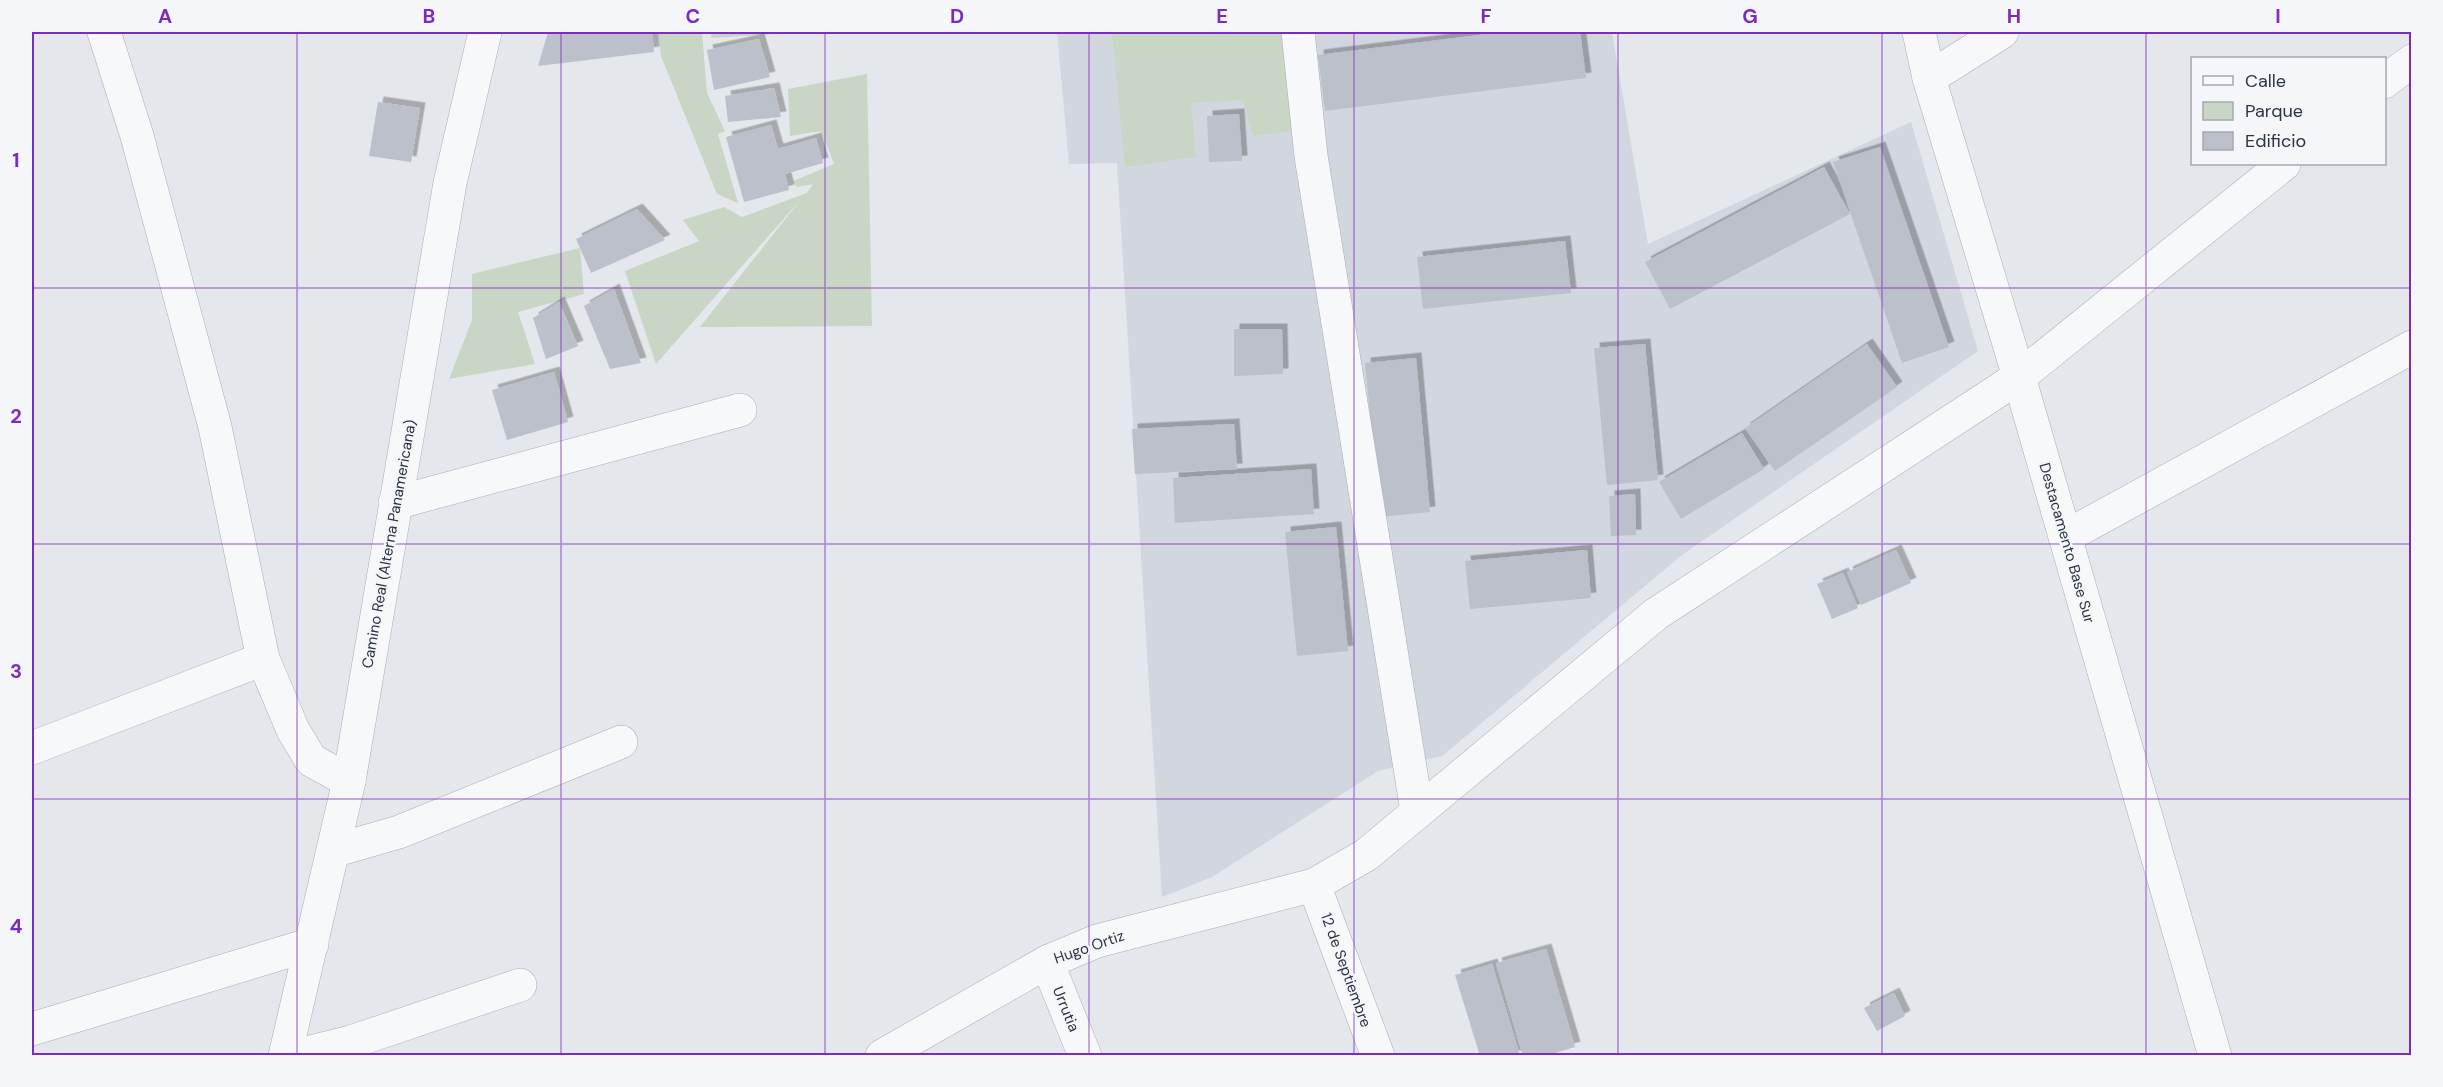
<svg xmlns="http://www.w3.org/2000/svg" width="2443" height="1087" font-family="'DM Sans',sans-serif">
<defs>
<filter id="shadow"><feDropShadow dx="5.5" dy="-5.5" stdDeviation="0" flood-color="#0004"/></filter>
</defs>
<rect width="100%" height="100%" fill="#e4e7ec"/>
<path fill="#d2d6de" d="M1057,32h555l36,212 263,-122 67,229 -296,204 -240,201 -64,15 -166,106 -50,20 -45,-734 -48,1z"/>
<g fill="#c9d6c5">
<path d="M658,32h44l5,61 18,38 -7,3 20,69 -21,-9 -56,-138z"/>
<path d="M712,32h79v1l-80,5z"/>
<path d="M1112,32h171l9,99 -39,5 -10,-36 -52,3 5,54 -71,10z"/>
<path d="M867,74l5,252 -172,1 101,-128 -145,165 -31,-93 74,-30 -16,-21 41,-13 18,10 65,-24 6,-9 -16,3 -4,-6 41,-17 -13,-33 -31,5 -2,-47z"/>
<path d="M580,248l4,46 -66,18 17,52 -86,15 23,-59v-46z"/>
</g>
<g fill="#bbc0ca" filter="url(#shadow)">
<path d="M548,32h104l2,20 -116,14z"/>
<path d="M1503,32h77l6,46 -261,33 -7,-56z"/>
<path d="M759,39l11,38 -56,13 -7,-40z"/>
<path d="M774,88l7,29 -53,5 -3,-26z"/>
<path d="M378,102l42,6 -9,54 -42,-6z"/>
<path d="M1239,114l3,47 -33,1 -2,-46z"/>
<path d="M771,125l7,24 38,-11 7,25 -38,11 4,16 -45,12 -18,-65z"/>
<path d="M1880,147l69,200 -47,16 -69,-201z"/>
<path d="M1824,167l26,47 -180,95 -25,-47z"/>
<path d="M637,209l28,31 -74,33 -15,-34z"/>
<path d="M1565,241l6,52 -148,16 -6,-52z"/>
<path d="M614,289l27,74 -31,6 -26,-63z"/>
<path d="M559,302l19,44 -32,13 -13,-41z"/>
<path d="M1234,329h48l1,45 -49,2z"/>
<path d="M1645,344l13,136 -51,5 -13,-137z"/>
<path d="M1867,344l30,43 -122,84 -30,-43z"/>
<path d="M1416,358l14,154 -50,5 -15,-154z"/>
<path d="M554,372l14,50 -61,18 -15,-50z"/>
<path d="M1234,424l3,45 -102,5 -3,-45z"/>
<path d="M1742,433l22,36 -83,50 -22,-37z"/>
<path d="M1311,469l3,45 -139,9 -2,-45z"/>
<path d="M1635,494l1,41 -25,1 -2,-40z"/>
<path d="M1336,527l12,124 -51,5 -12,-124z"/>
<path d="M1587,550l4,48 -121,11 -5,-48z"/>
<path d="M1896,550l15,33 -50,22 -14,-33z"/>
<path d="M1843,573l15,35 -26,11 -15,-35z"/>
<path d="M1546,949l29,98 -30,9h-22l-27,-93z"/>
<path d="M1492,964l28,92h-40l-25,-81z"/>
<path d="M1894,993l11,23 -28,15 -13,-23z"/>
</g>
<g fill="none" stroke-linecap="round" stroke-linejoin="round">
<g stroke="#a9aeb7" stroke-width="34">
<g id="minor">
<path d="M104,32l33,104 78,291 48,232 30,71 18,30 38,21"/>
<path d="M1298,32l13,124 106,655"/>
<path d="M1919,32l10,46 90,299 196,679"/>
<path d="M1929,78l73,-46"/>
<path d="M2384,82l28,-21"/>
<path d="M395,503l345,-93"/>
<path d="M2065,537l347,-190"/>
<path d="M32,748l231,-89"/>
<path d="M333,851l66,-19 222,-90"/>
<path d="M1314,885l64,171"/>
<path d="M1047,962l38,94"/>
<path d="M32,1029l280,-85"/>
<path d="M285,1056l64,-275 101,-598 35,-151"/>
<path d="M294,1056l57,-14 169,-57"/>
<path d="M882,1056l165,-94 50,-21 217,-56 52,-30 290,-241 363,-237 265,-213"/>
</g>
</g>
<use href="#minor" stroke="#f7f8fa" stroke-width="33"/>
</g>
<path fill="none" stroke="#7b2cbf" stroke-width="1.5" stroke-opacity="0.55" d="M297,32v1024M561,32v1024M825,32v1024M1089,32v1024M1354,32v1024M1618,32v1024M1882,32v1024M2146,32v1024M32,288h2380M32,544h2380M32,799h2380"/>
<g text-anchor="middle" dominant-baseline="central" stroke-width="5" stroke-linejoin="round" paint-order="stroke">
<g font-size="15" fill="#2b3445" stroke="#f4f6f9">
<text transform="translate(2067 543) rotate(74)">Destacamento Base Sur</text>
<text transform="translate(389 544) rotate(-80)">Camino Real (Alterna Panamericana)</text>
<text transform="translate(1089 947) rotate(-19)">Hugo Ortiz</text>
<text transform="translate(1346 970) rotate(70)">12 de Septiembre</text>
<text transform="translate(1066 1009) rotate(68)">Urrutia</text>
</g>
</g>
<rect width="2443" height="1087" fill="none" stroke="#f4f6f9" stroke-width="66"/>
<rect x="2191" y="57" width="195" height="108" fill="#f4f6f9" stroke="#a4a8b1" stroke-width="1.5"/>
<rect x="2203" y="76" width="30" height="9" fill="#f7f8fa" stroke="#a4a8b1" stroke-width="1.5"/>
<text x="2245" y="87" font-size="18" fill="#2b3445">Calle</text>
<rect x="2203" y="102" width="30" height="18" fill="#c9d6c5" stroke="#a4a8b1" stroke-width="1.5"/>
<text x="2245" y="117" font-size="18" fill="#2b3445">Parque</text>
<rect x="2203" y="132" width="30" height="18" fill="#bbc0ca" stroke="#a4a8b1" stroke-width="1.5"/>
<text x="2245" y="147" font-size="18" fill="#2b3445">Edificio</text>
<rect x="33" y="33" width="2377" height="1021" fill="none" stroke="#7b2cbf" stroke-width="2"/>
<g font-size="20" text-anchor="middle" font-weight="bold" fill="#7b2cbf">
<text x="165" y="23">A</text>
<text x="429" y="23">B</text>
<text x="693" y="23">C</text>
<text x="957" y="23">D</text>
<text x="1222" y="23">E</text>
<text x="1486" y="23">F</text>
<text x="1750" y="23">G</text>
<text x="2014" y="23">H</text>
<text x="2278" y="23">I</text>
<text x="16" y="167">1</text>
<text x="16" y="423">2</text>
<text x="16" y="678">3</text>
<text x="16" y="933">4</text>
</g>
</svg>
